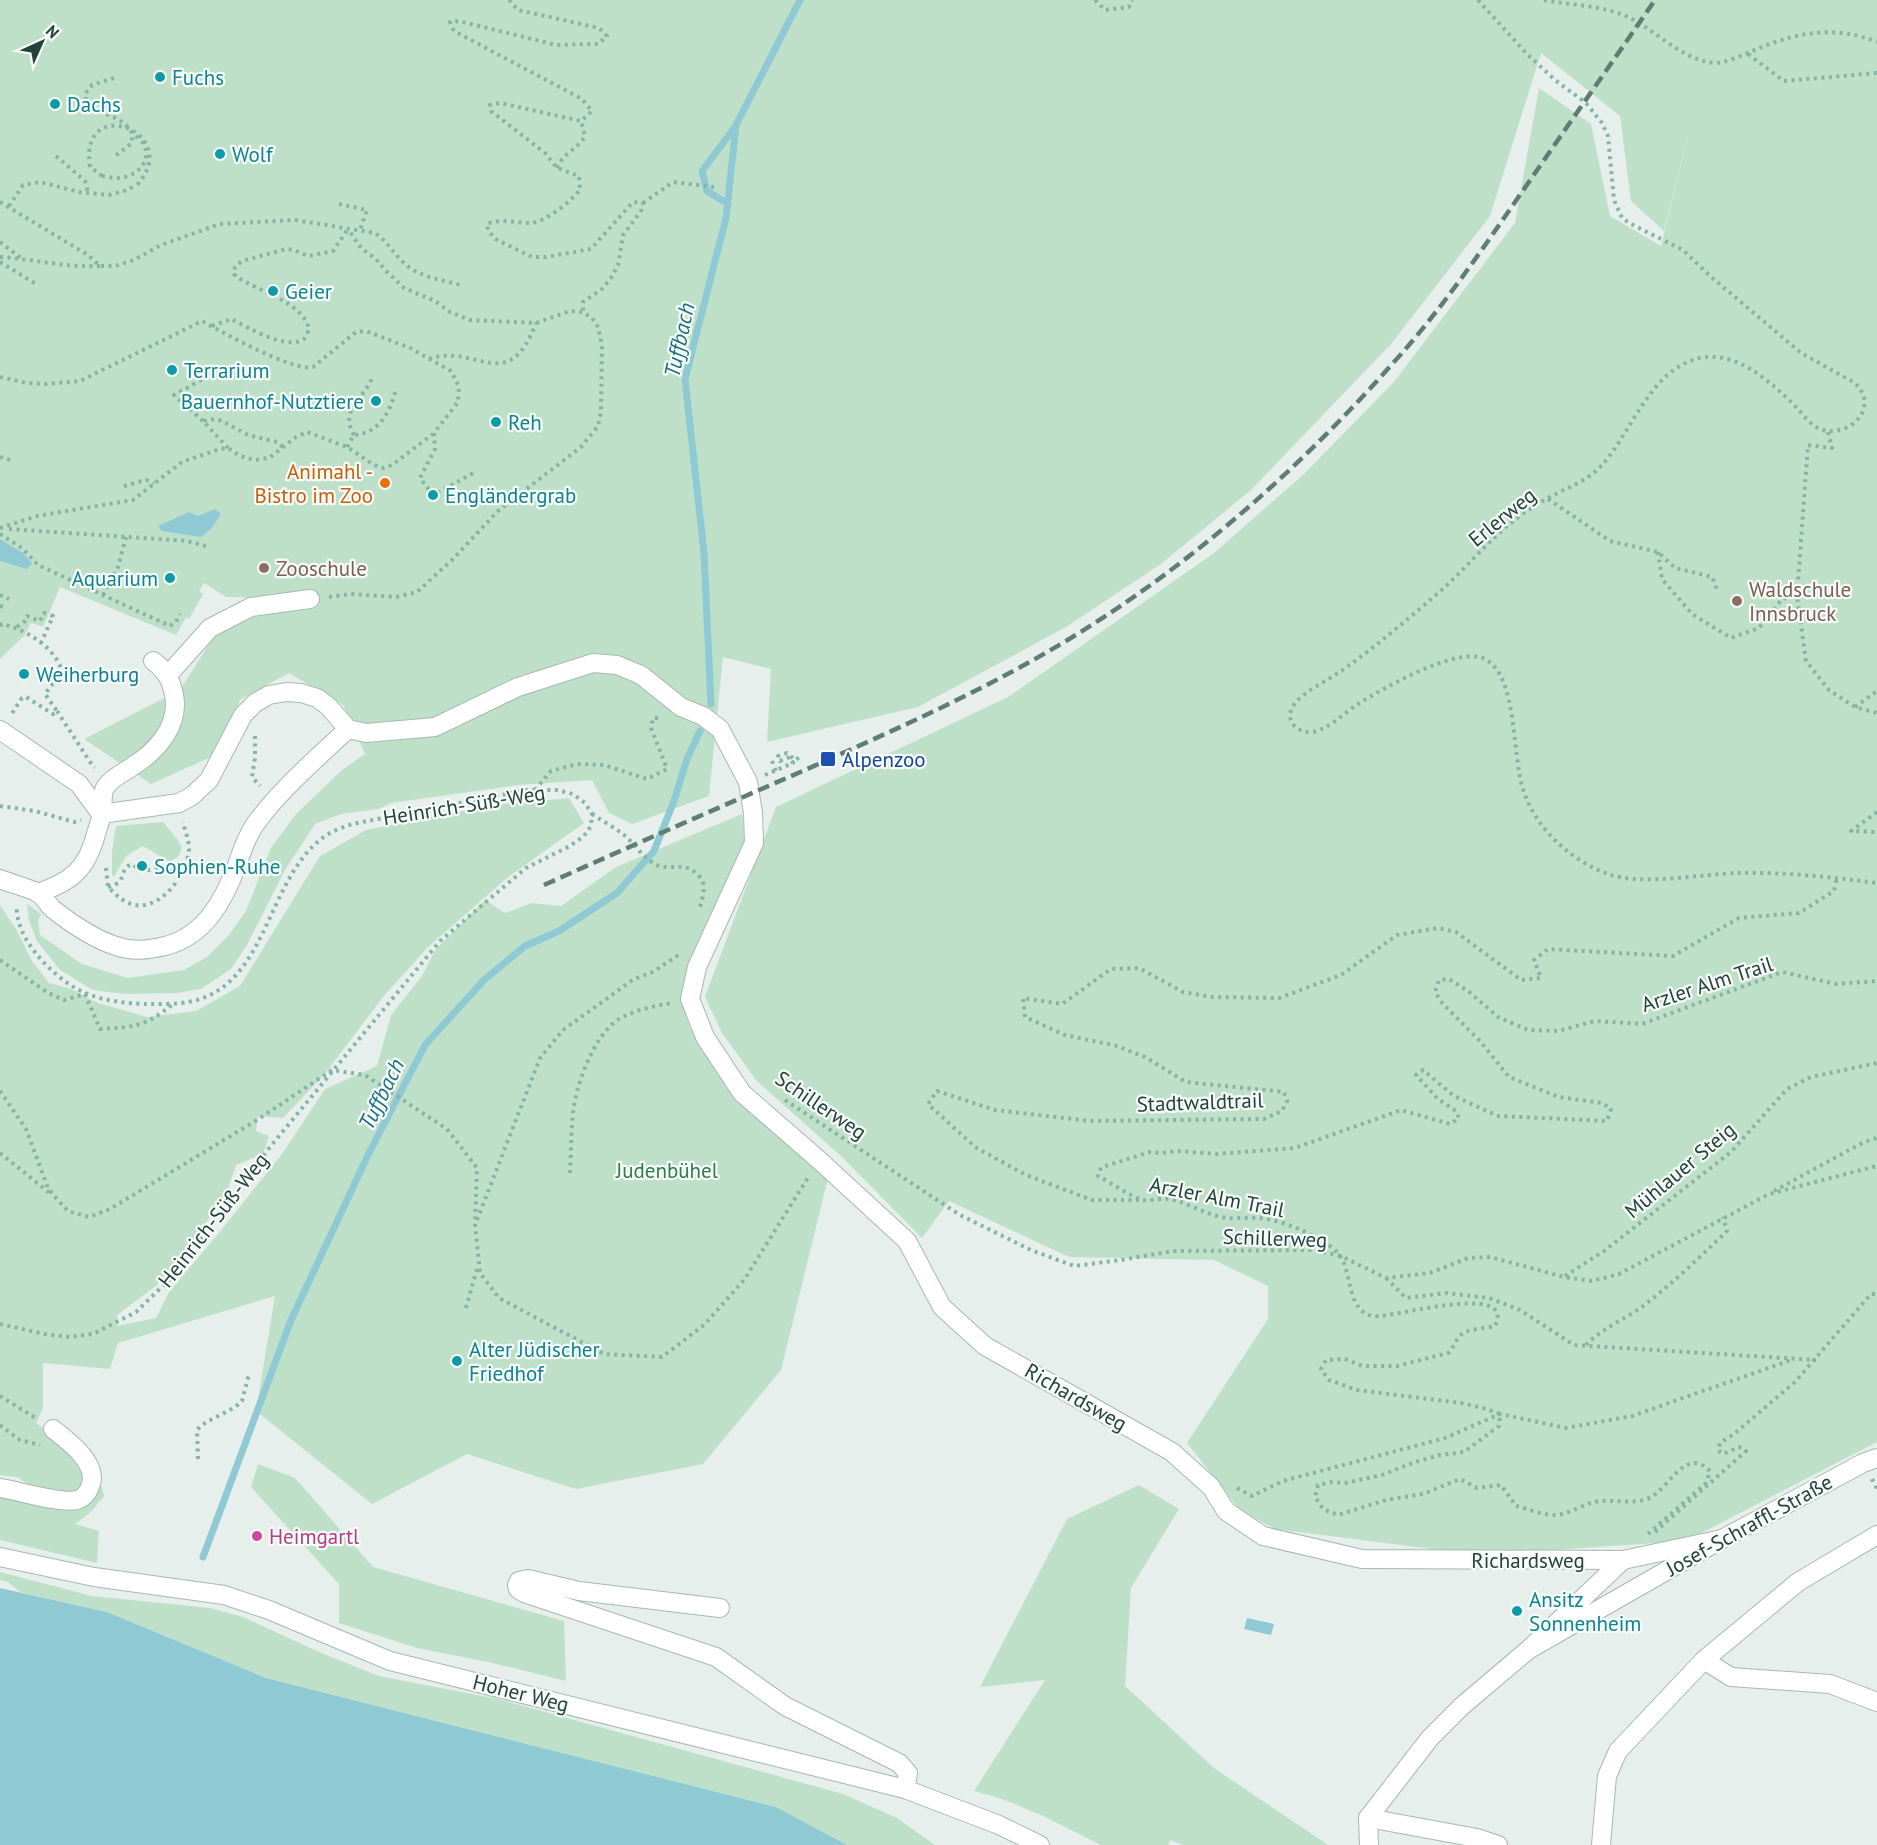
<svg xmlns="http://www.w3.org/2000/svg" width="1877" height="1845" font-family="'PT Sans',sans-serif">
<rect width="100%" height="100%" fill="#e6efeb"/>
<g fill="#bfe0c8">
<path d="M0,0h1877v1442l-191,99 -207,14 -204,-26 -35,-19 -53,-67 81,-124v-33l-54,-26 -145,-3 -120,-56 -27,37 -79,-80 -87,-78 -34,-47 -17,-36 71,-190 232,-110 206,-144 90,-79 89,-91 122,-160 24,-135 52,36 19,92 51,30 31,-127 -28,112 -33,-30 -11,-85 -79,-63 -51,163 -98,127 -141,147 -90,74 -95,63 -148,80 -151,35 4,-73 -48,-12 -14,139 -77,28 -23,-11 -17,-33 -73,5 -128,18 -12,6 -38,5 -26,10 -30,46 -38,75 -16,24 -30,20 -24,4 -53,1 -31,-4 -33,-20 -23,-29 -8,-20 -2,-17 14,10 -3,7 2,14 42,29 46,14 56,-8 23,-13 22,-22 17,-24 25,-63 25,-34 46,-44 23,-16 -22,-49 -54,-32 -48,26 -28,57 -62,28 -67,-45 96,-49 36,-57 59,-35 -49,-1 -22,-14 -5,8 4,3 -14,25 -3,-2 -10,18 -116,-48 -17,40 -12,-4 -7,13 -24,23z"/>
<path d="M569,798l15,25 -77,55 -80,70 -44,49 -59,78 -41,43 -25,-2 -2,15 13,5 -6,18 -27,11 -11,33 -68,87 -40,30v11l39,-8 13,-26 50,-59 63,-79 43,-65 52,-23 14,-51 31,-39 14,-27 49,-49 20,13 27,-10 29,3 55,-39 126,-53 4,27 -41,92 -12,19 -12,44 9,32 61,78 78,68 -48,196 -78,94 -127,25 -109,-35 -95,50 -116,-93 19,-115 -157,47 -8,26 -67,-6v45l-7,15 28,20 34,30 6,23 -13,16 -16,12 24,7 -2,32 -97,-23v-53l34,1 -17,-11 -17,-2v-570l16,24 16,32 17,22 22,6 27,14 49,14 49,-6 44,-25 80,-130 46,-26 128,-25z"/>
<path d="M163,822l15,18 4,8 -3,8 -9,6 -27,-16 -17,10 -12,21 -2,-1v-25l4,-25z"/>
<path d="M258,1464l37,14 78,89 191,54 2,60 -78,-19 -71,-14 -78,-25v-39l-88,-97z"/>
<path d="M1139,1485l40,24 -48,79 -6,98 89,82 114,77h-146l-11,-5 -3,5h-67l-60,-30 -39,-16 -28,-8 71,-111 -65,7 87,-168z"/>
<path d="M0,1572l92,24 118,12 33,9 76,35 60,24 119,23 345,95 54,24 38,27h-88l-71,-38 -510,-129 -159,-66 -87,-20 -12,-10 -8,-2z"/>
</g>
<g fill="#8ec9d4">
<path d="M215,509l6,5 -10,15 -10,8 -39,-6 -4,-5 31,-14 9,4z"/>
<path d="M0,539l23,14 9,10 -5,6 -27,-8z"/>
<path d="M0,1588l107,24 159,66 510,129 71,38h-847z"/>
<path d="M1247,1618l27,6 -3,11 -27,-6z"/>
</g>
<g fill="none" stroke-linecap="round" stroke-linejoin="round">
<g stroke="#8ec9d4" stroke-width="7">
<path d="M728,204l-21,-13 -5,-20 33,-44"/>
<path d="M711,704l-7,-151 -19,-174 41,-161 10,-93 64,-125"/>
<path d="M203,1557l88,-237 77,-165 57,-110 59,-65 41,-34 34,-15 58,-38 20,-23 17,-19 20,-50 13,-42 13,-28"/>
</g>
<g stroke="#a8b8b2" stroke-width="20">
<g id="minor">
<path d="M168,675l42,-47 41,-21 59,-8"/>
<path d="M0,730l79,54 22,30"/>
<path d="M101,814l78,-11 13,-7 17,-16 34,-65 12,-12 14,-8 17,-3 15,1 16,5 11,8 20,23 18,4 69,-6 83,-40 75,-24 24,2 24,10 40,32 22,9 17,13 28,53 5,31 1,30 -57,124 -7,32 15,38 37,56 77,67 88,81 35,66 43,39 187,106 39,35 15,24 37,25 99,23 261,1 99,-21"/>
<path d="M0,879c9,4 32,10 38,14 6,4 10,12 16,17 18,14 40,29 62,36 17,6 32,4 49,0 40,-10 59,-46 72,-81 5,-14 10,-30 19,-42 26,-35 60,-64 92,-94"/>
<path d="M38,893c33,-11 49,-24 58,-59 2,-7 5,-14 6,-22 1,-9 -1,-20 5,-27 6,-8 18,-13 26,-19 24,-15 47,-41 41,-71 -3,-15 -8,-25 -21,-34"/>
<path d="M0,1488c20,3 60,16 77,12 7,-2 11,-8 13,-13 10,-23 -21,-45 -37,-58"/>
<path d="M0,1557l94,20 130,18 45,15 121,51 515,128 94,36 41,20"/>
<path d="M720,1608l-141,-17 -51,-12 -9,2 -2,4 1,4 6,4 192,64 69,49 114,57 9,10 -3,16"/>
<path d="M1528,1650l194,-111 141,-76 14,-5"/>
<path d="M1704,1660l27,17 99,7 47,18"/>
<path d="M1368,1818l109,20 21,7"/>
<path d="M1369,1845l-1,-27 62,-80 32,-32 66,-56 95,-90"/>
<path d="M1601,1845l6,-69 11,-25 86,-91 94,-78 79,-47"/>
</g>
</g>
<g stroke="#86b3a5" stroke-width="4" stroke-dasharray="3 4.5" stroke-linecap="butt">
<path d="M509,0l9,10 81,18 8,8 -9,8 -42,1 -97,-24 -9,1 4,9 128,68 10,12 -11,10 -81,-18 -10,2 1,6 54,42 12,15 22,8 1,14c-10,12 -35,33 -51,33 -14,0 -29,-5 -42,1l1,6 7,9 37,18h14l45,-8 42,-47 10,1 -2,8 -18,24 -5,30 -7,13 -9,11 -19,13v10"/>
<path d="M1095,0l10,10 24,-3 3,-7"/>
<path d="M1478,0l48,53 29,27 31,23 16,20 6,13 6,64 8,18 9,6 52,26 26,25 92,78 54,30c8,8 12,17 8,28 -6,16 -29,25 -45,17 -9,-4 -15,-14 -22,-21 -25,-25 -61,-59 -100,-48 -47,13 -65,75 -95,107 -15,16 -35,22 -53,32 -11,6 -22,13 -32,21 -29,22 -51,51 -79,75 -30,26 -63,54 -96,77 -14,10 -33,18 -45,31 -5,6 -8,13 -4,21 4,6 12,10 20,9 16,-2 32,-19 46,-28 24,-15 100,-59 127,-45 33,17 27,98 38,130 12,39 47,71 85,85 32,12 94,0 130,-1 47,-1 93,4 139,10"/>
<path d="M1544,0c25,5 52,5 77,14 32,12 57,45 93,49 10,1 33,-10 43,-14 41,-17 78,-24 120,-7"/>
<path d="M1748,54l36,27 93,-8"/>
<path d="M114,78l-22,7 -7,9 2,12c18,10 33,8 46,28l-2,10 -16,12"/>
<path d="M56,156l29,25 3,12"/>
<path d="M557,168c6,-15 21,-19 28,-32l-4,-15"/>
<path d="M102,176c4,0 9,2 14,2 17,1 37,-15 28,-33 -2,-4 -7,-8 -10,-10"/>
<path d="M0,202l88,53 12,11h15l19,-6 27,-15 59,-21 75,-4 80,13c12,8 18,20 29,30 14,14 38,17 57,22"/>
<path d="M643,203l30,-21 41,5"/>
<path d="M339,204l28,6 -7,20"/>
<path d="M9,206l14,-21 17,-3 39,10 30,3 15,-4 13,-6"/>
<path d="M0,242l21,16"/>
<path d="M0,257c34,2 66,11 100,9"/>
<path d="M0,262l36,22"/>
<path d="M212,326l19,-7c17,8 55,32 73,20l5,-9c-4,-27 -51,-39 -72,-53l-3,-3 1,-7 7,-6 44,-12 8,1 14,6 25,-5 15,-22"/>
<path d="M429,359c46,-17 79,39 107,-36"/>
<path d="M0,377l27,6 19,1 34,-3 122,-60c20,11 91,51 111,46l43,-35 10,-1 44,17 41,23 8,16 -1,15 -24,31 1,16 -15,29 13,17 44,-24"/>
<path d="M203,421l-29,-26 34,-19"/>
<path d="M1828,432l4,16 -24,-3 -11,151 9,65 23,29 26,17 22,6"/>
<path d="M354,435c-15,-25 9,-35 18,-57"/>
<path d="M347,447l7,-12c26,-2 36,-23 42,-46"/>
<path d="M228,448l-25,-27 12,-2 7,2 26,14 29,7 7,6"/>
<path d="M0,457l14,4"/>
<path d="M124,486l22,-6 8,3"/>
<path d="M1548,499l62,42 48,11 17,16 37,9 5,12"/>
<path d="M0,528l37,-12 96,-16 49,-38 38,-13 8,-1 12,8 14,4 15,-2 27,-21 11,-5 40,15 27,18 9,3 9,-3 41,-31"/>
<path d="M9,529l178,12 22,6"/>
<path d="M0,534l22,14 16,17 132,61 6,-4 4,-8"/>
<path d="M1658,552l4,27 30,35 39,24 28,-10 23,-29 15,-3"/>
<path d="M0,595l9,4"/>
<path d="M103,595l15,-28 8,-30"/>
<path d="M329,597l21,-3 46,3 21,-5 35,-32 47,-50 82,-63 17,-21 3,-14 1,-67 -4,-18 -6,-9 -9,-6 -13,-1 -34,12 -66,-3 -20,-8 -15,-11 -31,-13 -19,-18 -9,-11 -15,-11 -13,-19"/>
<path d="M0,606l6,2"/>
<path d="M0,626l2,-2c23,5 53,23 60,47l-17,23 12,17 -4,3 -27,-17 -4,1 -11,17"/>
<path d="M17,627l8,-6 2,-5 13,5 4,-8 9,3 -12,27"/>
<path d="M1855,707l22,-16"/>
<path d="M57,711l37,57"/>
<path d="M255,736v22l-3,19 8,9"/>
<path d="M772,761l4,10"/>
<path d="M765,775l28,-12 -3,-6 -10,4 -2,-5 9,-3 8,7 5,-3"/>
<path d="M535,790l16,-19 26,-7 27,1 43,14 20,-10 -16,-41 2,-10h8"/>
<path d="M0,806l35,5 39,11 7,-2"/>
<path d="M1877,812l-26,19 26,1"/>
<path d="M592,814c10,7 22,13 32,21 11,9 21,26 35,31 15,4 27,-5 40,10 8,9 4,20 1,31"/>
<path d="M106,868l2,19c8,8 16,16 27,18 27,5 53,-32 54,-56 0,-9 -4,-18 -6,-27"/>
<path d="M108,887c22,-5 9,-19 25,-23 8,9 12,6 23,5 8,0 18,3 25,4"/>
<path d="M0,960l48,33 16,7 21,-6 15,35c34,-2 45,-2 73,-25"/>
<path d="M0,1091l26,38 22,59 6,8 14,15 21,6 21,-8 147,-89 75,-50 33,5 82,54 30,39 -2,56 5,49 19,25 105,56 58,3 42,-32 40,-45 65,-104"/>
<path d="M785,1100l175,115 71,35 43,16 47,-6 52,-9 141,-1 27,6 45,22 44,-5 38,-15 22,-1 74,20 28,4 27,-7 150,-80 108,-28"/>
<path d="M0,1153l51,41"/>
<path d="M570,1173c1,-20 1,-40 3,-60 3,-29 21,-78 46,-94 16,-9 35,-13 53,-16"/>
<path d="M1774,1191l90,-49 13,-4"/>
<path d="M1139,1200h-47l-66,-25 -51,-28 -47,-43 9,-13 58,19 95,11 174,-2 18,-8 5,-10 -3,-9 -98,-10 -41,-25 -28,-11 -52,-11 -40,-18 -2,-19 39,6 49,-35 28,-1 44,24 29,5 67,1 62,-23 56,-40 41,-7 18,4 65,48 20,-2 -7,-18 14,-11 125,7 66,-38 60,-5 35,-22 3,-13"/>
<path d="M477,1220l63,-162 23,-28 71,-51 19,-7 27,-18"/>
<path d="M1565,1276l39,-25 127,-99 56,-63 24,-12 66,-14"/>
<path d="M1386,1278l20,20 40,-5 43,5 31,12 54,35 242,15"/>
<path d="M466,1308l12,-43"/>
<path d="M0,1324l44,10 26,3 23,-3 43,-22 37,-36 97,-129 170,-206 86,-73 44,-22 14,-10 7,-10 1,-12 -7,-11 -12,-9 -16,-4h-30l-175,34c-11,4 -23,8 -32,16 -51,41 -53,134 -117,158 -18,7 -40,6 -59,6 -35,-2 -61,-6 -88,-30 -19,-16 -41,-43 -39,-69"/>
<path d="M1586,1345c17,-18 41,-26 61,-42 28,-22 54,-47 80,-72l-4,-14"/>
<path d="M0,1396l37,23"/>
<path d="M0,1425l20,15 20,5"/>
<path d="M198,1459l-1,-29c10,-12 32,-16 45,-29l7,-27"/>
<path d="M1872,1479l5,10"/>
<path d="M1237,1488l15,8 31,-15 162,-43 55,-24 66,14 66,-12 162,-57"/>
<path d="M1655,1532l91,-81 -7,-4 -16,7 -5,-4 2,-7 14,-9 61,-52 76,-88h6"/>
<path d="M1648,1534l58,-51 4,-12c-26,-26 -41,20 -63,28 -14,5 -31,1 -46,2 -15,1 -29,12 -44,14 -12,1 -29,-6 -41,-9l-15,-21 -24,3 -17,-9 -37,15 -37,6 -48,15 -15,-6 -8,-12 3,-12 14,-3 13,1 37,-8 33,-13 25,-7 24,-3 35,-26 1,-12 -13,-5 -26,-6 -104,-13 -28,-10 -8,-11 5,-9 19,-1 17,7h35l51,-13c6,-5 7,-12 12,-17 6,-8 25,-7 35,-10 22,-46 -105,-7 -121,-10 -28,-4 -21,-42 -34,-60 -4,-6 -14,-14 -21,-17 -17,-10 -40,-19 -60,-21 -11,-1 -22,1 -32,0 -18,-2 -35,-13 -53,-18 -10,-3 -21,1 -31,0 -12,-3 -33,-18 -45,-24l1,-5 3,-4 48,-15 12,1 15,-2 40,3 78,-6 106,-38 49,14 9,-6 -3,-7 -18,-12 -22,-24 7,-5 31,26 44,20 109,5 4,-12 -9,-6 -43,-6 -50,-20 -29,-36 -37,-37 -8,-12 4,-12 10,-1 19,12 30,26 30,13 30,1 37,-10 47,3 140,-52 54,12 41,-3"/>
</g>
<use href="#minor" stroke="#fff" stroke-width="18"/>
<path stroke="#5f7d75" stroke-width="4.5" stroke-dasharray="12 6" stroke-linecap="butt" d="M544,885c87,-39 174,-77 261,-115 94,-42 187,-83 274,-137 119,-74 223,-167 315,-271 48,-53 87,-111 128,-170 44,-64 89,-128 133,-192"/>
<path stroke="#86b3a5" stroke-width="4" stroke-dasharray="3 4.5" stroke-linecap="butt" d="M102,176l-12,-9c-12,-75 95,-35 47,18"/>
</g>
<g fill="#0f9aa8" stroke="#f7fbf9" stroke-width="2">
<circle cx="160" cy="77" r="6"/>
<circle cx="55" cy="104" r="6"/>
<circle cx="220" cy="154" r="6"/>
<circle cx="273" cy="291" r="6"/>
<circle cx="172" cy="370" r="6"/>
<circle cx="376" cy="401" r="6"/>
<circle cx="496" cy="422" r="6"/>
<circle cx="433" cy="495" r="6"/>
<circle cx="170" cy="578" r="6"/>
<circle cx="24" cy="674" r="6"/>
<circle cx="142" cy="866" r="6"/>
<circle cx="457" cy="1361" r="6"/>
<circle cx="1517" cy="1611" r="6"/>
</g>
<circle fill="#e8710a" stroke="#f7fbf9" stroke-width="2" cx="385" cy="483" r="6"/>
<g fill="#8d6e63" stroke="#f7fbf9" stroke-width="2">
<circle cx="264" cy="568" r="6"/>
<circle cx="1737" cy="601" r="6"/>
</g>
<rect fill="#1a4fb4" stroke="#f7fbf9" stroke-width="2" x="820" y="751" width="16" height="16" rx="3"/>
<circle fill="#d1479c" stroke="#f7fbf9" stroke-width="2" cx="257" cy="1536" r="6"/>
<g text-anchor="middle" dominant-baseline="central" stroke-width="4.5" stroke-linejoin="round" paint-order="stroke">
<g font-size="21" fill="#0d838f" stroke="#f7fbf9" text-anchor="start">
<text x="172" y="77">Fuchs</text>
<text x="67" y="104">Dachs</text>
<text x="232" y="154">Wolf</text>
<text x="285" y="291">Geier</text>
<text x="184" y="370">Terrarium</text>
<text x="364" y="401" text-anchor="end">Bauernhof-Nutztiere</text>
<text x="508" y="422">Reh</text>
<text x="445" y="495">Engländergrab</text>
<text x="158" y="578" text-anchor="end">Aquarium</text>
<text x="36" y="674">Weiherburg</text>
<text x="154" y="866">Sophien-Ruhe</text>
<text x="469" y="1349">Alter Jüdischer<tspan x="469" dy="24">Friedhof</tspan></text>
<text x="1529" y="1599">Ansitz<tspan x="1529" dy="24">Sonnenheim</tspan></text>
</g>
<g font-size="21" fill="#c56008" stroke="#f7fbf9" text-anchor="end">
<text x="373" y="471">Animahl -<tspan x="373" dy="24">Bistro im Zoo</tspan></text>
</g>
<g font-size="21" fill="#24423a" stroke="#f7fbf9">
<text transform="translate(1502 517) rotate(-39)">Erlerweg</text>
<text transform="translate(464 805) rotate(-9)">Heinrich-Süß-Weg</text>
<text transform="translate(1707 984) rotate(-18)">Arzler Alm Trail</text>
<text transform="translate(1200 1102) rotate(-2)">Stadtwaldtrail</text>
<text transform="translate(821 1105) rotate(34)">Schillerweg</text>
<text transform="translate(1680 1170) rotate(-40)">Mühlauer Steig</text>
<text transform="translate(1217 1197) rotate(11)">Arzler Alm Trail</text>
<text transform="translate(213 1220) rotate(-52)">Heinrich-Süß-Weg</text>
<text transform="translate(1275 1238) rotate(2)">Schillerweg</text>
<text transform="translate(1076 1397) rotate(30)">Richardsweg</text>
<text transform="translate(1749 1525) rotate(-29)">Josef-Schraffl-Straße</text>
<text x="1528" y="1560">Richardsweg</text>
<text transform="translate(521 1693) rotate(14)">Hoher Weg</text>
</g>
<g font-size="21" fill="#785e54" stroke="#f7fbf9" text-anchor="start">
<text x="276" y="568">Zooschule</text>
<text x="1749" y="589">Waldschule<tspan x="1749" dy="24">Innsbruck</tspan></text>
</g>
<g font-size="21" fill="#164399" stroke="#f7fbf9" text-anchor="start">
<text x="842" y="759">Alpenzoo</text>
</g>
<g font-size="21" fill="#2d7a4b" stroke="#f7fbf9">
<text x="667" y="1170">Judenbühel</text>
</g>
<g font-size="21" fill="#b23c85" stroke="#f7fbf9" text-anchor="start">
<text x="269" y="1536">Heimgartl</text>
</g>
<g font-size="22" font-style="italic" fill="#1c6f80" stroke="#f7fbf9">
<text transform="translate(679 340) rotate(-78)">Tuffbach</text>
<text transform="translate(381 1094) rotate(-64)">Tuffbach</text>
</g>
</g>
<g transform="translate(42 42) rotate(45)" stroke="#f7fbf9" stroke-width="4.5" paint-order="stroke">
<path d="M0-4.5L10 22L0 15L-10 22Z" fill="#24423a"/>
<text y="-9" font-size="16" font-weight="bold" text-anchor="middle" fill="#24423a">N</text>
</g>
</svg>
